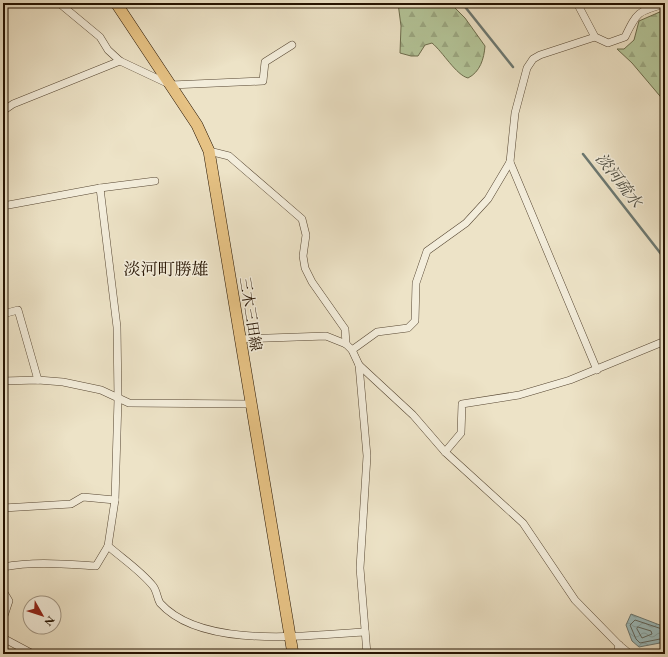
<svg xmlns="http://www.w3.org/2000/svg" width="668" height="657" font-family="'EB Garamond','Noto Serif JP',serif">
<defs>
<pattern id="forest-firs" width="22" height="20" patternUnits="userSpaceOnUse"><rect width="22" height="20" fill="#b4c599"/><path d="M5 1l3.5 6h-7zM16 11l3.5 6h-7z" fill="#9ba882"/></pattern>
<pattern id="water-waves" width="16" height="10" patternUnits="userSpaceOnUse"><rect width="16" height="10" fill="#9cbcbd"/><path d="M0 5q4-4 8 0t8 0" fill="none" stroke="#86a1a1"/></pattern>
</defs>
<rect width="100%" height="100%" fill="#ede3c7"/>
<filter id="stains"><feTurbulence type="fractalNoise" baseFrequency=".005" numOctaves="4"/><feColorMatrix values="0 0 0 0 .2 0 0 0 0 .09 0 0 0 0 .02 0 0 0 .5 -.17"/></filter>
<radialGradient id="worn" r=".72"><stop offset=".6" stop-color="#630" stop-opacity="0"/><stop offset="1" stop-color="#630" stop-opacity=".3"/></radialGradient>
<g fill="url(#forest-firs)" stroke="#6c6c4c">
<path d="M398,3h52l15,15 20,28c-1,13 -5,26 -17,32 -12,-3 -25,-26 -36,-35l-7,2 -7,11h-7l-11,-3 1,-27z"/>
<path d="M662,11h3v91l-33,-39 -15,-14h7l10,-9 5,-19z"/>
</g>
<path fill="url(#water-waves)" stroke="#6c7871" d="M631,614l34,13v15l-26,5 -7,-6 -6,-16z"/>
<g fill="none" stroke-linecap="round" stroke-linejoin="round">
<g stroke="#60675e" stroke-width="1">
<path d="M638,627l13,4 1,3 -10,4 -5,-9z"/>
<path d="M665,630l-30,-10 -5,5 6,14 4,4 25,-5"/>
</g>
<g stroke="#6c7871" stroke-width="2.5">
<path d="M462,3l51,64"/>
<path d="M583,154l82,105"/>
</g>
<g stroke="#564632" stroke-width="8">
<g id="minor">
<path d="M59,3l41,34 8,13 12,11 51,24 92,-4 2,-19 27,-17"/>
<path d="M577,3l18,34 13,6 17,-6c12,-25 13,-26 40,-33"/>
<path d="M3,111l10,-7 107,-43"/>
<path d="M209,151l20,5 73,63 4,16 -3,21 2,12 7,14 33,47 1,15"/>
<path d="M510,162l87,208"/>
<path d="M3,206l97,-18 55,-7"/>
<path d="M3,314l15,-4 20,70"/>
<path d="M240,339l86,-3 20,8 6,6 7,15 8,91 -7,112 7,86"/>
<path d="M352,350l25,-18 31,-4 7,-7 1,-38 11,-32 39,-28 22,-24 22,-37 5,-49 12,-45 6,-9 7,-4 55,-18"/>
<path d="M359,365l54,50 32,37 78,71 52,77 44,45 11,9"/>
<path d="M3,381l35,-1 25,2 38,8 28,13 121,1"/>
<path d="M445,452l16,-19 1,-29 57,-9 51,-15 95,-39"/>
<path d="M3,508l68,-4 12,-7 32,3"/>
<path d="M108,546c15,13 33,25 45,40 4,5 4,12 7,17 42,47 149,32 205,29"/>
<path d="M3,567c31,-6 61,-3 93,-1l12,-20 7,-46 3,-101 -1,-72 -17,-139"/>
<path d="M3,591l6,10 -6,18"/>
<path d="M3,638l30,16"/>
<path d="M617,654l2,-9"/>
</g>
</g>
<g stroke="#241200" stroke-width="12">
<path id="primary" d="M116,3l81,122 12,26 84,503"/>
</g>
<use href="#minor" stroke="#f3eddb" stroke-width="7"/>
<use href="#primary" stroke="#e6c284" stroke-width="11"/>
</g>
<g text-anchor="middle" dominant-baseline="central" stroke-width="3" stroke-linejoin="round" paint-order="stroke">
<g font-size="15" fill="#241200" stroke="#f3eddb">
<text transform="translate(251 314) rotate(81)">三木三田線</text>
</g>
<g font-size="16" font-style="italic" fill="#4e4e42" stroke="#f3eddb">
<text transform="translate(619 180) rotate(52)">淡河疏水</text>
</g>
<g font-size="17" fill="#241200" stroke="#f3eddb">
<text x="166" y="269">淡河町勝雄</text>
</g>
</g>
<rect width="668" height="657" fill="none" stroke="#ede3c7" stroke-width="16"/>
<rect x="4" y="4" width="660" height="649" fill="none" stroke="#241200" stroke-width="2"/>
<rect x="8" y="8" width="652" height="641" fill="none" stroke="#241200"/>
<g transform="translate(42 615) rotate(129)"><circle r="19" fill="#f3eddb" stroke="#a09583"/>
<path d="M0-3L7 15L0 10L-7 15Z" fill="#8f2418"/>
<text y="-6" font-size="11" font-weight="bold" text-anchor="middle" fill="#241200">N</text>
</g>
<rect width="100%" height="100%" filter="url(#stains)"/>
<rect width="100%" height="100%" fill="url(#worn)"/>
</svg>
